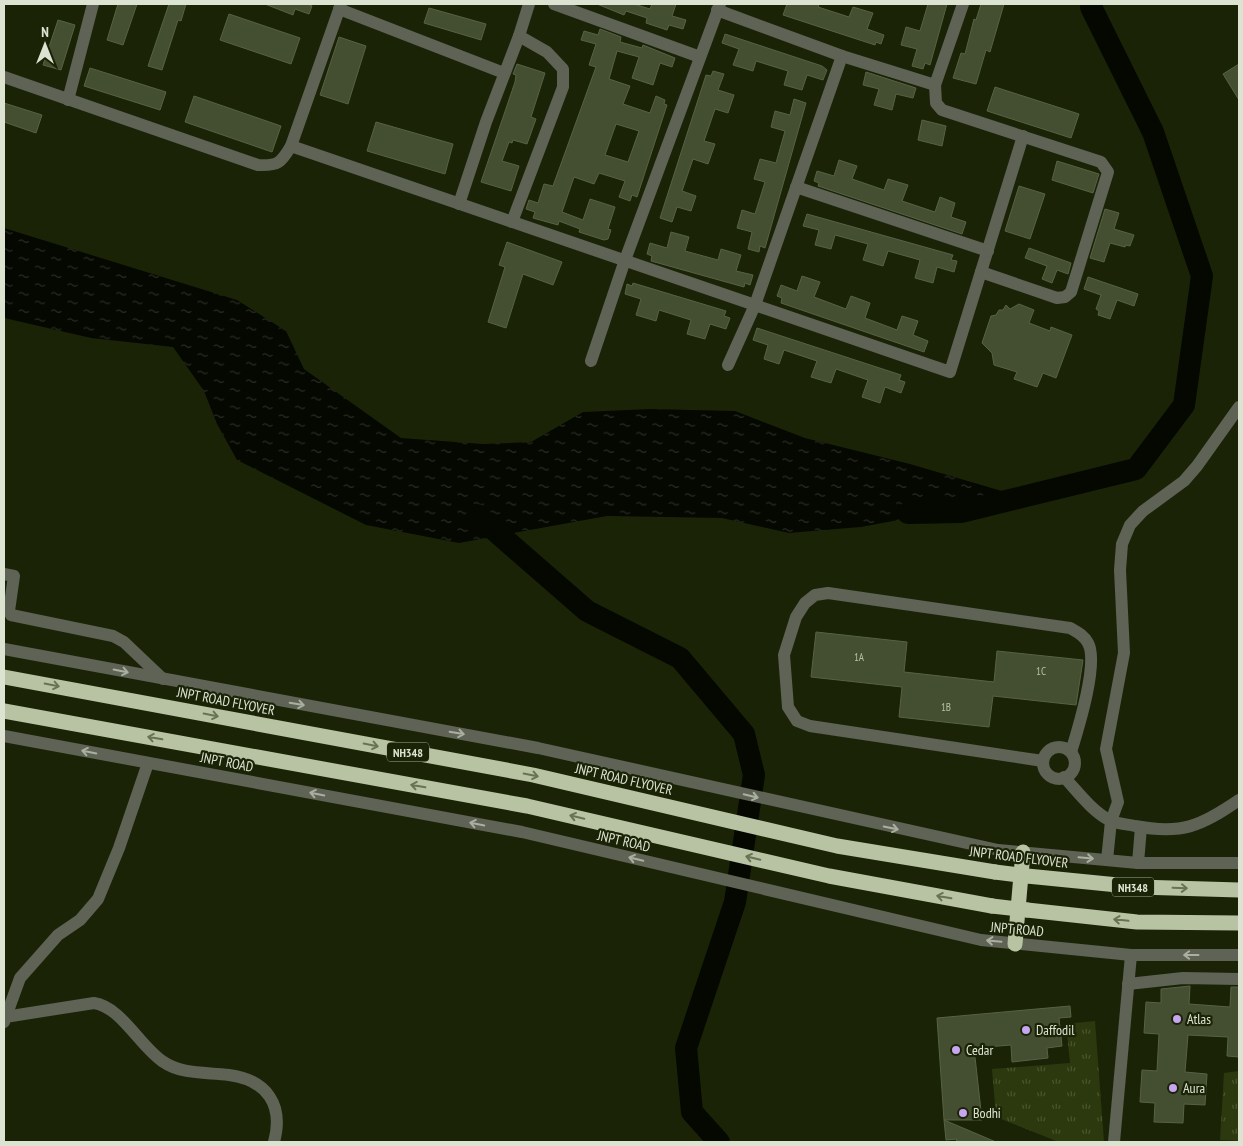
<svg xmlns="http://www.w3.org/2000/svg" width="1243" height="1146" font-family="'PT Sans Narrow',sans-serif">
<defs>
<pattern id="park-tufts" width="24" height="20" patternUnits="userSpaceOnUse" patternTransform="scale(1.25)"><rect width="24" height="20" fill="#2c380d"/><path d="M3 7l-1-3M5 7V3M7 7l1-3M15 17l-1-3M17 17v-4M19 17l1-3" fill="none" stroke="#4a552f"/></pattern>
<pattern id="water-ripples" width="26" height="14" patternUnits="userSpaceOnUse" patternTransform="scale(1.25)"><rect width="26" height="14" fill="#040800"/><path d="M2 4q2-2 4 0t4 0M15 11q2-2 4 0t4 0" fill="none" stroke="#282c24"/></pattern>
</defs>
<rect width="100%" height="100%" fill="#1b2307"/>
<g fill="url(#park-tufts)">
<path d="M1095,1021l9,121h-45l-63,-25 -4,-48 78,-6 -4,-39z"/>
<path d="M1239,1071v70l-19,-1 4,-67z"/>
</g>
<path fill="url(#water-ripples)" d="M4,228l233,72 49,31 18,38 97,69 82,6 48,-2 52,-30 67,-3 85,2 70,27 105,26 112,33 -161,30 -72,6 -67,-15 -115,-2 -148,27 -93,-18 -129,-65 -20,-36 -13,-33 -31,-44 -82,-9 -87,-20z"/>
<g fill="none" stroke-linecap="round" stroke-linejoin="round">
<g stroke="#040800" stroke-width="22">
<path d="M908,513l53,-1 175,-43 48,-64 18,-129 -49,-144 -62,-125 1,-3"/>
<path d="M477,515l110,96 93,47 64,76 10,41 -19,127 -49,146 6,64 27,30"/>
</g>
</g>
<g fill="#444e30" stroke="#576244" fill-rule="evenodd">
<path d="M118,4h19l-14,41 -16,-5z"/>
<path d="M169,4h17l-5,17 -3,-1 -16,50 -14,-4z"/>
<path d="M265,4h42l5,2 -3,8 -14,-5 -2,6z"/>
<path d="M597,4h37l16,5 2,-5h24l-4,12 14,4 -3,9 -14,-4 -2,5 -21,-7 1,-5 -21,-7 -2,4z"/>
<path d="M787,4h32l-1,3 31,10 4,-10 20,6 -6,16 17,6 -3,9 -5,-2 -1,3 -92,-30z"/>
<path d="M928,4h19l-17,61 -5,-2 -2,6 -11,-3 5,-17 -16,-4 5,-18 14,4z"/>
<path d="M981,4h23l-14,48 -4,-2 -10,34 -23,-6 8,-25 4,1 9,-35 2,1z"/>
<path d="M429,8l57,16 -5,16 -57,-17z"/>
<path d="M229,14l71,24 -9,26 -71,-24z"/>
<path d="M58,20l17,5 -14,45 -18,-5z"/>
<path d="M600,29l21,8 -1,5 22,6 1,-3 32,13 -3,9 -12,-4 -7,22 -21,-7 7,-21 -22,-6 -8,28 21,7 -7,18 27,9 6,-17 9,4 -1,4 3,1 -30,92 -5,-2 -2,6 -11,-4 6,-16 -26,-8 -5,11 -20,-7 -12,35 21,8 7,-21 25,8 -7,22 3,1 -3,9 -4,1 -25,-8 1,-3 -21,-8 -1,4 -25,-7 2,-6 -9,-3 3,-9 9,3 6,-19 9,2 43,-119 -7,-2 7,-21 -15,-4 3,-9 14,4zM616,124l23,7 -11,31 -23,-7z"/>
<path d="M725,34l97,32 5,4 -4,10 -16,-5 -5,15 -18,-5 4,-14 -32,-10 -3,10 -20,-6 6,-16 -17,-6z"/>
<path d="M339,37l27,9 -18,58 -28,-9z"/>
<path d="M517,64l28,9 -14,44 5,2 -9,25 -14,-4 -1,3 -3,-1 -7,19 17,5 -8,25 -30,-9 34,-100 1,-7 -3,-1z"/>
<path d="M1239,64v36l-16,-26z"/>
<path d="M90,68l76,24 -6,18 -76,-24z"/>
<path d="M713,71l11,3 -6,16 16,5 -6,18 -13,-4 -11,32 11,3 -7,20 -15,-5 -11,32 14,5 -5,15 -14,-4 -5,15 -12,-4 46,-143 5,1z"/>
<path d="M866,72l50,16 -3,10 -17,-4 -4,16 -18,-5 5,-16 -16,-4z"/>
<path d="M995,87l84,27 -8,24 -84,-27z"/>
<path d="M194,96l87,30 -9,26 -87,-30z"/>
<path d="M794,99l12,4 -41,145 -5,-2 -1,6 -11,-3 4,-17 -15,-4 5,-18 13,4 10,-32 -11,-3 6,-20 16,4 9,-32 -14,-4 4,-16 15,4z"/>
<path d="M4,103l38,12 -6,18 -32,-11z"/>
<path d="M922,120l24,6 -4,20 -24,-6z"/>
<path d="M376,122l77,22 -8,30 -78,-23z"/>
<path d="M839,160l18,6 -5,13 32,11 4,-11 20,6 -6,16 33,11 5,-15 15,6 -4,14 15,5 -4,12 -144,-48 1,-3 -5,-2 3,-10 17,5z"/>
<path d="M1057,161l42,13 -6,19 -41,-13z"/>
<path d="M1019,186l26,8 -15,45 -25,-8z"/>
<path d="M1105,209l14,4 -5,16 20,6 -4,11 -4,-1 -1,2 -15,-4 -6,19 -14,-4z"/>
<path d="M807,214l146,41 -2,5 6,1 -3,11 -17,-5 -4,16 -18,-5 5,-18 -32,-9 -5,15 -20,-6 5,-16 -33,-9 -4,14 -16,-4 4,-15 -16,-4z"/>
<path d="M671,232l18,5 -4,14 33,9 3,-11 20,6 -5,16 17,4 -3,10 -5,-2 -1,4 -93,-26 1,-5 -5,-2 3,-11 17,5z"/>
<path d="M507,242l55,20 -9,23 -30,-11 -17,54 -18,-6 17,-55 -6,-2z"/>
<path d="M1029,248l42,15 -3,11 -11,-4 -5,13 -10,-4 5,-13 -22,-8z"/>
<path d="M802,276l18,6 -6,15 32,12 5,-13 19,7 -5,15 32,12 5,-14 16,5 -5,14 15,6 -4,11 -143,-49 1,-5 -5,-2 4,-11 16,6z"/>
<path d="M1088,277l50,17 -4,12 -17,-6 -7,19 -12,-4 1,-4 -3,-2 5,-14 -17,-6z"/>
<path d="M633,283l93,28 -2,5 6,2 -4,11 -16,-5 -5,15 -18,-5 4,-14 -32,-10 -3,11 -20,-6 5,-16 -16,-5 2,-10 5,2z"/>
<path d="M1019,304l15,6 -5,13 21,8 1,-4 21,8 -16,43 -13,-5 -6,14 -23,-8 3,-7 -23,-7 -2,-12 -10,-10 9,-27 5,-1 3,-5h4l3,-5 4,4z"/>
<path d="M757,328l144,47 -2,5 6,2 -4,11 -16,-6 -5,16 -18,-6 6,-17 -32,-11 -5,14 -20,-6 6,-16 -33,-11 -5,14 -15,-5 4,-14 -15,-5z"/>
<path d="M816,632l91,10 -3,30 90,10 3,-31 86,9 -7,45 -83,-9 -4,31 -90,-10 3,-30 -91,-10z"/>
<path d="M1190,986l-1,18 41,3 1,-20h8v70l-12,-1 1,-19 -40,-2 -3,37 22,2 -2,31 -21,-1 -1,19 -29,-1 1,-19 -15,-1 2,-32 15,1 2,-37 -15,-1 2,-31 15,1v-14z"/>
<path d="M1070,1006l1,11 -12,1 3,28 -15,2 1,10 -36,4 -1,-17 -37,3 8,72h-38l-7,-102z"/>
<path d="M944,1120l52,22h-40l1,-3 -11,1z"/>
</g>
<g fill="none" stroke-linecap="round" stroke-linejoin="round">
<g stroke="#5e6356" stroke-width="12">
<path d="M554,4l146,53"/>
<path d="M963,4l-28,81 1,18 6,7 159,52 7,10 -37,120 -6,5 -8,1 -76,-26"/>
<path d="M339,9l165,64"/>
<path d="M717,10l125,46 93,29"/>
<path d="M4,77l254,88c20,1 23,-2 33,-19l50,-142"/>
<path d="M68,100l25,-96"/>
<path d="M291,146l659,226 73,-236"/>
<path d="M796,187l192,64"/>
<path d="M459,204l27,-82 33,-86"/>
<path d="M512,222l51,-135v-18l-16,-17 -28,-16 10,-32"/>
<path d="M591,361l34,-101 95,-256"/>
<path d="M728,365l27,-60 87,-249"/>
<path d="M4,574l10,2 -5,35 2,4 102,21 11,6 39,37"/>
<path d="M4,649l534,99 460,102 140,13h101"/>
<path d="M4,736l518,96 459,108 150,15h108"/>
<circle cx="1059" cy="763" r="16"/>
<path d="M1043,761l-233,-35 -13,-5 -9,-14 -4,-52 12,-38 9,-14 10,-8 13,-2 242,35c7,4 14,7 18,15 11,20 -10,86 -17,109"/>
<path d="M1064,777c14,15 27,33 45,43 7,4 18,4 26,6 47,9 66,0 104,-26"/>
<path d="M1107,860l4,-39 7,-19 -12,-53 18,-96 -4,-83 2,-26 8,-19 13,-14 41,-30 13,-15 42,-59"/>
<path d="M1138,863l3,-36"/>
<path d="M1128,984l55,-6 56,1"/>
<path d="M5,1017l89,-14c27,4 45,42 68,58 20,14 43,11 67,14 38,5 55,30 45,67"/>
<path d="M4,1022l16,-44 38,-43 22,-15 18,-21 21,-51 29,-85"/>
<path d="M1114,1142l17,-187"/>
</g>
<g stroke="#b7c3a2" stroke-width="15">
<path d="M4,677l529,98 304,71 158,26"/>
<path d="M4,711l523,95 302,70 163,30"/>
<path d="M1027,876l111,11 101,3"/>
<path d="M1027,910l110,12 102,1"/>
<path d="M1015,944l8,-92"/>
</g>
<g stroke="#b7c3a2" stroke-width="15">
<path d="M995,872l32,4"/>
<path d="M992,906l35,4"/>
</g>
</g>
<defs><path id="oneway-shaft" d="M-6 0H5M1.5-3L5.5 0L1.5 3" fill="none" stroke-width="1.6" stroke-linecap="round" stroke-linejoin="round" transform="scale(1.25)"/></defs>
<g stroke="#aab0a0">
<use href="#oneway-shaft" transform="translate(121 671) rotate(11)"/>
<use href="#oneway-shaft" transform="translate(297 704) rotate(10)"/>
<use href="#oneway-shaft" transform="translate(457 733) rotate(10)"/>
<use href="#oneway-shaft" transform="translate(89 752) rotate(-169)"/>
<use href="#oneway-shaft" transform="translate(317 794) rotate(-169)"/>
<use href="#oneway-shaft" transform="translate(751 796) rotate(13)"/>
<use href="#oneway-shaft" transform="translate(477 824) rotate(-169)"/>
<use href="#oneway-shaft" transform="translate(891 828) rotate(12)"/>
<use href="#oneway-shaft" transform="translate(1086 858) rotate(5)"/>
<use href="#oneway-shaft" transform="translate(636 859) rotate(-167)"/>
<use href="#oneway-shaft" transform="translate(994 941) rotate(-175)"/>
<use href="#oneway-shaft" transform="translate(1191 955) rotate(-180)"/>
</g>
<g stroke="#697354">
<use href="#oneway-shaft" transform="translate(52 685) rotate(11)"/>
<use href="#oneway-shaft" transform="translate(211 715) rotate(11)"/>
<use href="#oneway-shaft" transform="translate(155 738) rotate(-170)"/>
<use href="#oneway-shaft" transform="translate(371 745) rotate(11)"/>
<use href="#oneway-shaft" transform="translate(531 775) rotate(11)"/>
<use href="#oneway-shaft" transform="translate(418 786) rotate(-170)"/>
<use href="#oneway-shaft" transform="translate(577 817) rotate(-167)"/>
<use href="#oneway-shaft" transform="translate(753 858) rotate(-167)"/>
<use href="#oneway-shaft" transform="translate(1180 888) rotate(2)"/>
<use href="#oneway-shaft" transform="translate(944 897) rotate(-170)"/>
<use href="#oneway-shaft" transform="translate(1121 920) rotate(-174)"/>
</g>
<g fill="#c6a6f0" stroke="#1b2307" stroke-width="2">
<circle cx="1177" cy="1019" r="5"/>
<circle cx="1026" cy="1030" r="5"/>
<circle cx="956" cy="1050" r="5"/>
<circle cx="1173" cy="1088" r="5"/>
<circle cx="963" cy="1113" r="5"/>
</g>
<g text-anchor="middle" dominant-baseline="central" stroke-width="4.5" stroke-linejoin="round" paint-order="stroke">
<g font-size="11" fill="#b6bea9">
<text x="859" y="657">1A</text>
<text x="1041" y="671">1C</text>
<text x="946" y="707">1B</text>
</g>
<g fill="#1b2307" stroke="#a2a994" stroke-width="1">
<rect x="387" y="742.5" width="42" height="19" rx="4"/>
<rect x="1112" y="877.5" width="42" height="19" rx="4"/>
</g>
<g font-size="12" font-weight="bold" fill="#dce3d1">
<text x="408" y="752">NH348</text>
<text x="1133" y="887">NH348</text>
</g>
<g font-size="14" fill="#dce3d1" stroke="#1b2307">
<text transform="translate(226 701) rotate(11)">JNPT ROAD FLYOVER</text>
<text transform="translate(227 762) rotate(11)">JNPT ROAD</text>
<text transform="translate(624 779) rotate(13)">JNPT ROAD FLYOVER</text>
<text transform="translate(624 841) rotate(13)">JNPT ROAD</text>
<text transform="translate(1019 857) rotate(7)">JNPT ROAD FLYOVER</text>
<text transform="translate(1017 929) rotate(5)">JNPT ROAD</text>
</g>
<g font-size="14" fill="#dce3d1" stroke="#1b2307" text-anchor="start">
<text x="1187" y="1019">Atlas</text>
<text x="1036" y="1030">Daffodil</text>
<text x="966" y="1050">Cedar</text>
<text x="1183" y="1088">Aura</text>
<text x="973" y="1113">Bodhi</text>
</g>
</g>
<rect width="1243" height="1146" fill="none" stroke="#dce3d1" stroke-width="10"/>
<g transform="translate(45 45)" stroke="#1b2307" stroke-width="4" paint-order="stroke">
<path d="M0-4L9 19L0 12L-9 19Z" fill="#dce3d1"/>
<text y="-8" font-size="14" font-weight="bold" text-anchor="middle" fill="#dce3d1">N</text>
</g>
</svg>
